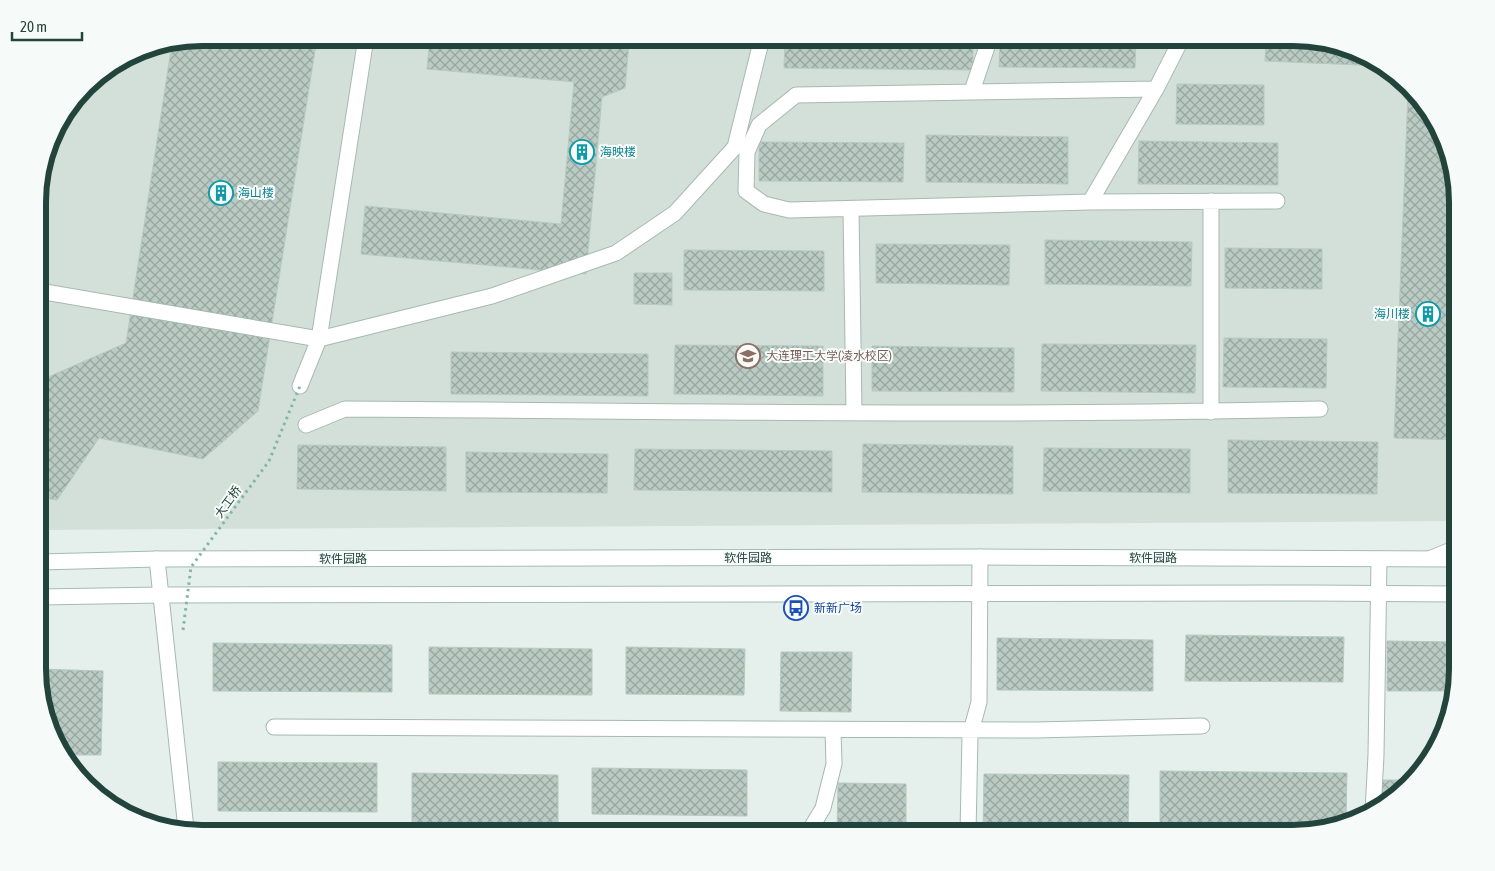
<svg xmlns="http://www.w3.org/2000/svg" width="1495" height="871" viewBox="0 0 1495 871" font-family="'Asap Condensed','Noto Sans SC',sans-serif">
<defs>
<pattern id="building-cross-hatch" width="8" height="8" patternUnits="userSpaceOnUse" patternTransform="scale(1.25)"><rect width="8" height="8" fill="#bacbc4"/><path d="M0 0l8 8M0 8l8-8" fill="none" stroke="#97a6a0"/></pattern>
</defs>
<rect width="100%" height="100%" fill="#e5efeb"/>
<path fill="#d3e0da" d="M202 38H1293L1376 60 1435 119 1457 191V521L39 530V181L55 129 93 79 139 50Z"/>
<path fill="url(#building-cross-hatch)" stroke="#b6cac2" d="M202 38H317L258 411 203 459 99 438 57 500 39 497V381L126 343 172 43Z
M430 38H573L629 43 625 88 602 97 586 274 361 254 365 206 561 224 574 82 427 69Z
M785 38H973V70L784 68Z
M1000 38H1136L1135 68 999 67Z
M1266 38H1293L1376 60 1382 66 1265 61Z
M1177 84 1264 85V125L1176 124Z
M1408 92 1435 119 1457 191V440L1394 438Z
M926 135 1068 137V184L926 182Z
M1139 141 1278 143V185L1138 184Z
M759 142 904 143 903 182 759 181Z
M1045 240 1192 242 1191 286 1045 284Z
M876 244 1010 245 1009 285 876 283Z
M1225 248 1322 249V289L1225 288Z
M684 250 824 251V291L684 290Z
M634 273H672V305L634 304Z
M1224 338 1327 339 1326 388 1223 387Z
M1042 344 1196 345 1195 393 1041 391Z
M675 345 823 346V396L674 394Z
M872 346 1014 348V392L872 391Z
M451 352 648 354V396L451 394Z
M1228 440 1378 442 1377 494 1228 493Z
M863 444 1013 446V494L862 492Z
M298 445 446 447V491L297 489Z
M1044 448 1190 449V493L1043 491Z
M635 449 832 451V492L634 490Z
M466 452 608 454 607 493 466 492Z
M1186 635 1344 637 1343 682 1185 681Z
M997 638 1153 640V691L997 690Z
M1387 641 1457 642V680L1454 691H1387Z
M213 643 392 645V692L213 691Z
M429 647 592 649V695L429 694Z
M626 647 745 649 744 695 626 694Z
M781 652H852L851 712 780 711Z
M39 669 103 671 101 755H63L39 690Z
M218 762 377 763V812L218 811Z
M592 768 747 770V816L592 814Z
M1160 771 1347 773 1346 820 1330 825 1160 823Z
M412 773 558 775V825L412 824Z
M984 774 1129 775 1128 833H983Z
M1380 780H1407L1380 807Z
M838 783 906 784V833H837Z"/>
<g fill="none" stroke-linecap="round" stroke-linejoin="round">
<defs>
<path id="lane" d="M1430 556 1452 547 1457 543"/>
<path id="street" d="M1156 89 796 95 759 125 747 152 746 191 764 204 789 210 1090 202 1277 201
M972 91 990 38
M1211 201V412
M1090 202 1156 89 1182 38
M851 209 854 412
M39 291 319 339 366 38
M300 386 319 339 492 296 616 253 675 213 735 147 762 38
M306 425 345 409C669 411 995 417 1320 409
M157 559 186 829
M274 727 1036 730 1202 726
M1373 812 1376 755 1379 560
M808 833 823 808 834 764 833 730
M968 833 970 735 979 702 980 557"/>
<path id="secondary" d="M39 562 157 559 980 557 1457 559
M39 597 161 595 1309 593 1457 594"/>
</defs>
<use href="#lane" stroke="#a7b8b3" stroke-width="12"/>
<use href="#street" stroke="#a7b8b3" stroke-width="17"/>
<use href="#secondary" stroke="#a2bcb3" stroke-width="17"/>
<use href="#lane" stroke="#fff" stroke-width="10"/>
<use href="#street" stroke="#fff" stroke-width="15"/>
<use href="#secondary" stroke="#fff" stroke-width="15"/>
<path stroke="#83b6a6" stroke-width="3" stroke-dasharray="2.5 4" stroke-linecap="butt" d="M183 630 191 567 269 461 300 386"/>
</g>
<defs>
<symbol id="building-ring" viewBox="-11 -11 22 22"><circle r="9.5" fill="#f6fbf9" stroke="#0f9aa8" stroke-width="1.5"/><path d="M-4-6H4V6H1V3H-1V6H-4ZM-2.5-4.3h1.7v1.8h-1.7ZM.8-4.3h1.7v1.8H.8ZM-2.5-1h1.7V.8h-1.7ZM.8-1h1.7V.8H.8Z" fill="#0f9aa8"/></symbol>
<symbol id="university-ring" viewBox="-11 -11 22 22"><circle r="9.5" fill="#f6fbf9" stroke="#8d6e63" stroke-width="1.5"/><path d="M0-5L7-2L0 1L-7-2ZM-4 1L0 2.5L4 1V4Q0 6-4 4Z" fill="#8d6e63"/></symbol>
<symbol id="bus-ring" viewBox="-11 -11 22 22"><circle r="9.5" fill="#f6fbf9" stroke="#1a4fb4" stroke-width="1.5"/><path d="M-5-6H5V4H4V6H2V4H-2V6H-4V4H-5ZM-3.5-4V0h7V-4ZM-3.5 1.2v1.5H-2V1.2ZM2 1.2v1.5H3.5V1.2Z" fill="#1a4fb4"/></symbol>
</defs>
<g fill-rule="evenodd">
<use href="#building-ring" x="568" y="138" width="28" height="28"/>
<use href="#building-ring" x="207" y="179" width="28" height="28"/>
<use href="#building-ring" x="1414" y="300" width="28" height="28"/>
<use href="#university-ring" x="734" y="342" width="28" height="28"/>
<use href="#bus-ring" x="782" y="594" width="28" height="28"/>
</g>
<g text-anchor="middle" stroke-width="4" stroke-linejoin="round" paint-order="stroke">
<g font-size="12" fill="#0d838f" stroke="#f6fbf9" text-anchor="start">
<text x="600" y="156">海映楼</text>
<text x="238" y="197">海山楼</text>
<text x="1410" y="318" text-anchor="end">海川楼</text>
</g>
<g font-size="12" fill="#785e54" stroke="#f6fbf9" text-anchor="start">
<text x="766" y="360">大连理工大学(凌水校区)</text>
</g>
<g font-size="12" fill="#22443b" stroke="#f6fbf9">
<text transform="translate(228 502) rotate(-54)" y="4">大工桥</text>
<text x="748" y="562">软件园路</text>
<text x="1153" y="562">软件园路</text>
<text x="343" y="563">软件园路</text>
</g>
<g font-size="12" fill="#164399" stroke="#f6fbf9" text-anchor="start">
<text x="814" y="612">新新广场</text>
</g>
</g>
<path d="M0 0H1495V871H0ZM202 46H1293A156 156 0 0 1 1449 202V669A156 156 0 0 1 1293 825H202A156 156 0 0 1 46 669V202A156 156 0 0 1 202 46Z" fill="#f6fbf9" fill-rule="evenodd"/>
<path fill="none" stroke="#22443b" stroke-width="6" d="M202 46H1293A156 156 0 0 1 1449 202V669A156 156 0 0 1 1293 825H202A156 156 0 0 1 46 669V202A156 156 0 0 1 202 46Z"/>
<path d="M12 32v8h70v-8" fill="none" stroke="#22443b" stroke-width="2.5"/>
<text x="20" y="32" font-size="15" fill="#22443b" stroke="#f6fbf9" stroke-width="4" paint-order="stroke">20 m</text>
</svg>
